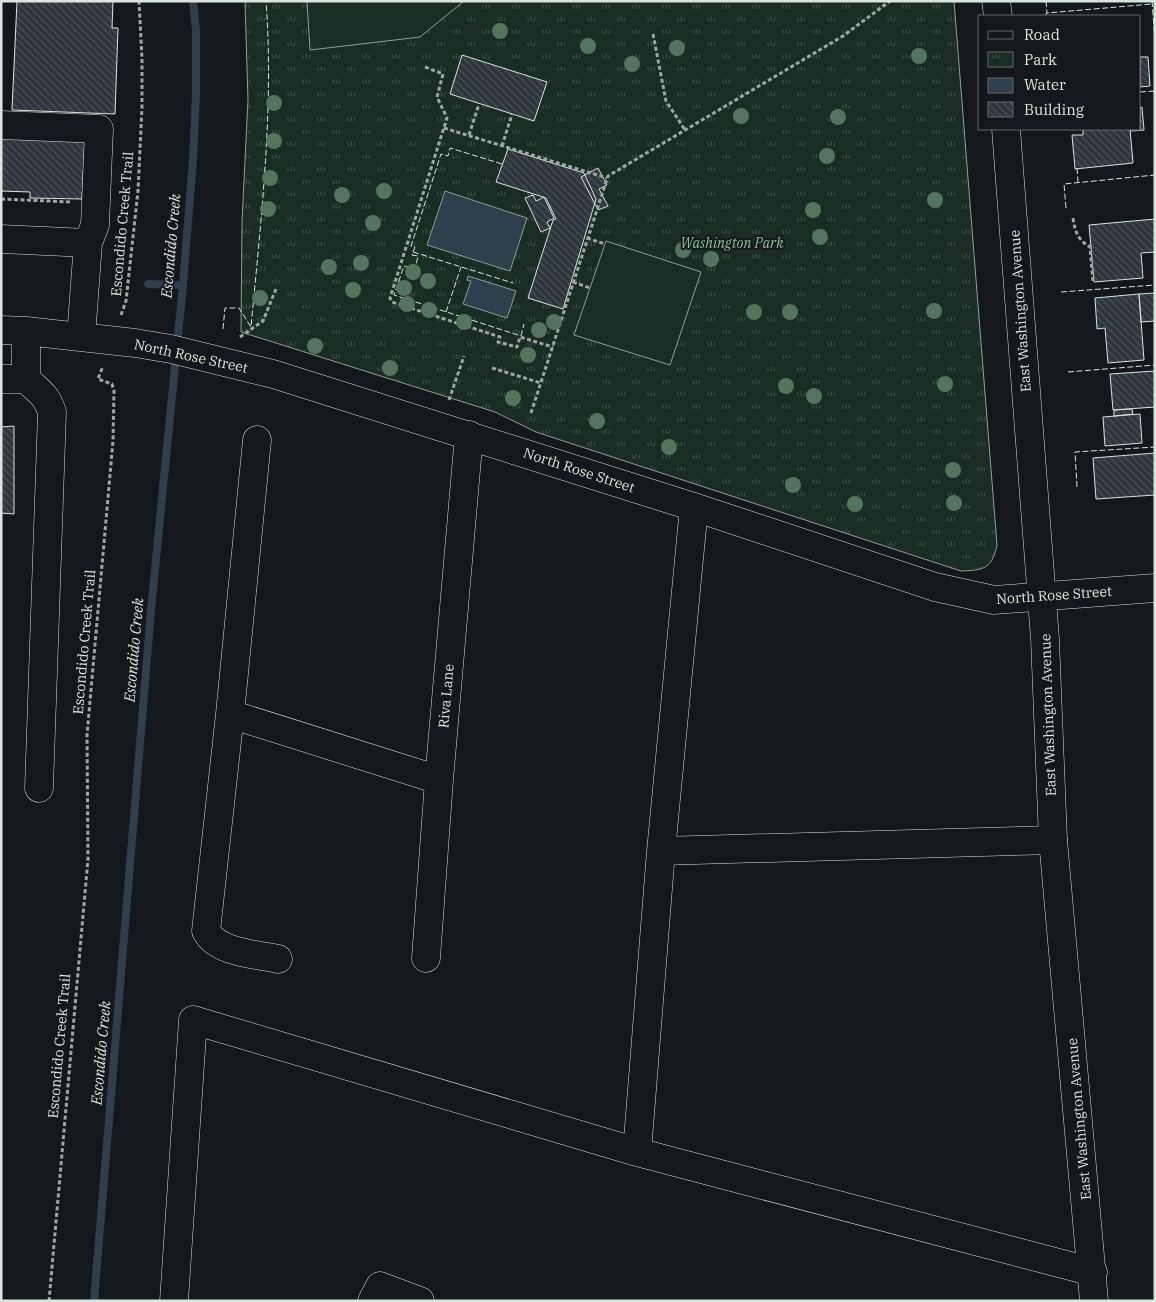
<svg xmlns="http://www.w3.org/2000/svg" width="1156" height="1302" viewBox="0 0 1156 1302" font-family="'IBM Plex Serif',serif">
<defs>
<pattern id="park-tufts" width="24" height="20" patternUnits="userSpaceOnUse" patternTransform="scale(1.25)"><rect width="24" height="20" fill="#1a2d24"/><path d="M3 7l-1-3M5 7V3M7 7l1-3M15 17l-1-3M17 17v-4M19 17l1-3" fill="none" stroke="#3b4b43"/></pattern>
<pattern id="building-back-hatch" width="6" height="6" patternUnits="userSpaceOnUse" patternTransform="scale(1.25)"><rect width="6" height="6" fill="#2c363c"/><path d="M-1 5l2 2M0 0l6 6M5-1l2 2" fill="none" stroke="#4a5358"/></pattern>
</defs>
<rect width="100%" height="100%" fill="#14181c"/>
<path fill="url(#park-tufts)" stroke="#939e99" d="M245 1H954L997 545C992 569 984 570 961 571L536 432 495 412 241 332 242 221 248 100Z"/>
<path fill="#1a2d24" stroke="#939e99" d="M307 1H464L420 37 310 50Z
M606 241 701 272 670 365 574 335Z"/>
<path fill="#2f3f4d" stroke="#939e99" d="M445 191 527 218 510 271 427 245Z
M468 276 516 291 507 318 463 304 471 281 467 280Z"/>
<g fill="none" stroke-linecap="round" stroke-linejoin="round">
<path stroke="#2f3f4d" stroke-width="8" d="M148 284 183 285
M94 1301 151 610 183 285 193 159 196 94V31L193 1"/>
</g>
<path fill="url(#building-back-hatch)" stroke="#d8e6dc" d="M17 1H113L112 28H118L115 114 12 110Z
M462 55 547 82 534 121 450 94Z
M1140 57H1148L1150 86 1140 87Z
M1142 107 1144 130 1131 131 1130 129H1140V108Z
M1083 129H1130L1133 163 1075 169 1072 135H1083Z
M1 135 85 138 82 199 30 198V192L1 191Z
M508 149 584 173 596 199 563 309 528 298 553 220 556 219 546 198 496 182Z
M598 168 607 185 599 189 608 206 598 210 581 177Z
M533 195 536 201 544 197 554 218 547 222 550 228 541 232 525 198Z
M1155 219V252L1141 253 1143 278 1094 282 1089 225Z
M1155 293V321L1141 322 1139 294Z
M1139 294 1144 360 1108 363 1105 328 1097 329 1095 298Z
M1155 371V407L1113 410 1110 374Z
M1132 409 1133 414 1114 416V410Z
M1140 414 1142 443 1105 446 1103 417Z
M14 426V514L1 513V427Z
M1155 453V495L1096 499 1093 458Z"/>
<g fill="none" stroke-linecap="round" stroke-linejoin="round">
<defs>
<path id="minor" d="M1 125 99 129 95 225 88 243
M1 239 88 243 81 337
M1 330 26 331 135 343 171 349 273 374 694 507 935 587 994 600 1155 588
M26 331V379C39 392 46 394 52 412L39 788
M1 379H26
M257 440 230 714 206 931C218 953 255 954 278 959
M230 714 439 780
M661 851 1053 840
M426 958 439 780 469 435
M637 1152 661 851 694 507
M174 1301 193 1020 637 1152 1093 1272
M372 1301 380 1286 420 1301"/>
<path id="major" d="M996 1 998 16
M1006 129 1045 639 1053 840 1094 1301"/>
</defs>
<use href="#minor" stroke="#d8e6dc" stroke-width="29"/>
<use href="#major" stroke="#d8e6dc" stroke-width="29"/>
<path stroke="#9da8a2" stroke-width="3" stroke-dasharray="4 2.5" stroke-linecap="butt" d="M653 34 666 101 685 130
M425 67 443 74 437 97 447 118 390 298 392 302 500 337 498 342 517 347 520 337 553 347
M444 128 607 178
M469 135 479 104
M502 146 512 114
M1 199 71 202
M1073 218C1075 232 1078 240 1090 247L1093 283
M587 238 605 244
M573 282 590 288
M121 315 126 301 138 191 142 107V59L139 1
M240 337 263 321 276 289
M492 368 541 383
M449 400 464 356
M531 413 608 176 843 36 890 1
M49 1301 88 859 87 735 113 441 114 391 112 384 98 379 103 366"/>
<use href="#minor" stroke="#14181c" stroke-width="28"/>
<use href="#major" stroke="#14181c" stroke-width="28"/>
<path stroke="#d8e6dc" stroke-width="1" stroke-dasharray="6 2.5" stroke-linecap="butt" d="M1046 1 1047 13
M1152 1 1155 41
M1044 16 1047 13 1152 4
M1140 92 1155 91
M502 164 450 148 448 156 441 154 411 246 415 247 412 255 418 256 415 269 404 266 394 295 521 336 524 324
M1077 168 1078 182
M1066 208 1064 184 1155 175
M413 252 513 283
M1061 292 1155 285
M446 312 461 267
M223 329 225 308H239L251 327C261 219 274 110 266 1
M1068 372 1155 365
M1077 487 1075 452 1155 447"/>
</g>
<g fill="#55745f">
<circle cx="500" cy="31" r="8"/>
<circle cx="588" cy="46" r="8"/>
<circle cx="677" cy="48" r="8"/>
<circle cx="919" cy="56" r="8"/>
<circle cx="632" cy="64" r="8"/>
<circle cx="274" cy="103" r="8"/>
<circle cx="741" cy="116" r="8"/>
<circle cx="838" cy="117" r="8"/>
<circle cx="274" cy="141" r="8"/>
<circle cx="827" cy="156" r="8"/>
<circle cx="270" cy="178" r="8"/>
<circle cx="384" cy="191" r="8"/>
<circle cx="342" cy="195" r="8"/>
<circle cx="935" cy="200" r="8"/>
<circle cx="268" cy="209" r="8"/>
<circle cx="813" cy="210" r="8"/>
<circle cx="373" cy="223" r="8"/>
<circle cx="820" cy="237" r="8"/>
<circle cx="683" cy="250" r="8"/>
<circle cx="711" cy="259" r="8"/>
<circle cx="361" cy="263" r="8"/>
<circle cx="329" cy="267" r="8"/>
<circle cx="413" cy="272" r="8"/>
<circle cx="428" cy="281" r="8"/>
<circle cx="404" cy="288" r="8"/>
<circle cx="353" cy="290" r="8"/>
<circle cx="260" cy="298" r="8"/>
<circle cx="407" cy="304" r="8"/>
<circle cx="429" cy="310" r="8"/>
<circle cx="934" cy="311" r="8"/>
<circle cx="754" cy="312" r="8"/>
<circle cx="790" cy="312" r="8"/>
<circle cx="464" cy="322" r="8"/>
<circle cx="554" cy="322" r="8"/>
<circle cx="539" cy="330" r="8"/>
<circle cx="315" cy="346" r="8"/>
<circle cx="528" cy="355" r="8"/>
<circle cx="390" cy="368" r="8"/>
<circle cx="945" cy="384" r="8"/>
<circle cx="786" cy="386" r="8"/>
<circle cx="814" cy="396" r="8"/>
<circle cx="513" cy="398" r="8"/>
<circle cx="597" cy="421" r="8"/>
<circle cx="669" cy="447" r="8"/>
<circle cx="953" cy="470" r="8"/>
<circle cx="793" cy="485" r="8"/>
<circle cx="954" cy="503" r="8"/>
<circle cx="855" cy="504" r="8"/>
</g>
<g text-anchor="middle" stroke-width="4" stroke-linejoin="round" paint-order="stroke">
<g font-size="14" fill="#d8e6dc" stroke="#14181c">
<text transform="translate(122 224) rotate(-85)" y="5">Escondido Creek Trail</text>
<text transform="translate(1020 311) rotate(-94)" y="5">East Washington Avenue</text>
<text transform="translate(191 356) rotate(12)" y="5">North Rose Street</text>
<text transform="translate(579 470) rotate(18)" y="5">North Rose Street</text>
<text transform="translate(1054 595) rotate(-4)" y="5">North Rose Street</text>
<text transform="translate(84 642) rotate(-85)" y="5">Escondido Creek Trail</text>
<text transform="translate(446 696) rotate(-85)" y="5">Riva Lane</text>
<text transform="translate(1048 715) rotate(-92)" y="5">East Washington Avenue</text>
<text transform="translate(59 1046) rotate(-85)" y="5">Escondido Creek Trail</text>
<text transform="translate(1079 1119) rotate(-95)" y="5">East Washington Avenue</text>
</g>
<g font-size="14" font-style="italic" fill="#8ac095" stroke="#14181c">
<text x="732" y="248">Washington Park</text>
</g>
<g font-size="15" font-style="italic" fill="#d8e6dc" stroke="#14181c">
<text transform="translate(171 246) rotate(-85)" y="5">Escondido Creek</text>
<text transform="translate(134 650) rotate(-85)" y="5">Escondido Creek</text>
<text transform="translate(101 1053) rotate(-85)" y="5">Escondido Creek</text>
</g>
</g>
<rect width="1156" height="1302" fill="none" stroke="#d8e6dc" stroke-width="5"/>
<rect x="978" y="15" width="162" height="115" fill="#14181c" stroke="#626a69"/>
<rect x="988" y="31" width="25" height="8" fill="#14181c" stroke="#626a69"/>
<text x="1024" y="40" font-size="15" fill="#d8e6dc">Road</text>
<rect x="988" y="52" width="25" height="15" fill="url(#park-tufts)" stroke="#626a69"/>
<text x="1024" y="65" font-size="15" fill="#d8e6dc">Park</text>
<rect x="988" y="78" width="25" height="15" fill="#2f3f4d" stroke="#626a69"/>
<text x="1024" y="90" font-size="15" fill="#d8e6dc">Water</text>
<rect x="988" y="102" width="25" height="15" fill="url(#building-back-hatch)" stroke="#626a69"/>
<text x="1024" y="115" font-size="15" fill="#d8e6dc">Building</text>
</svg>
